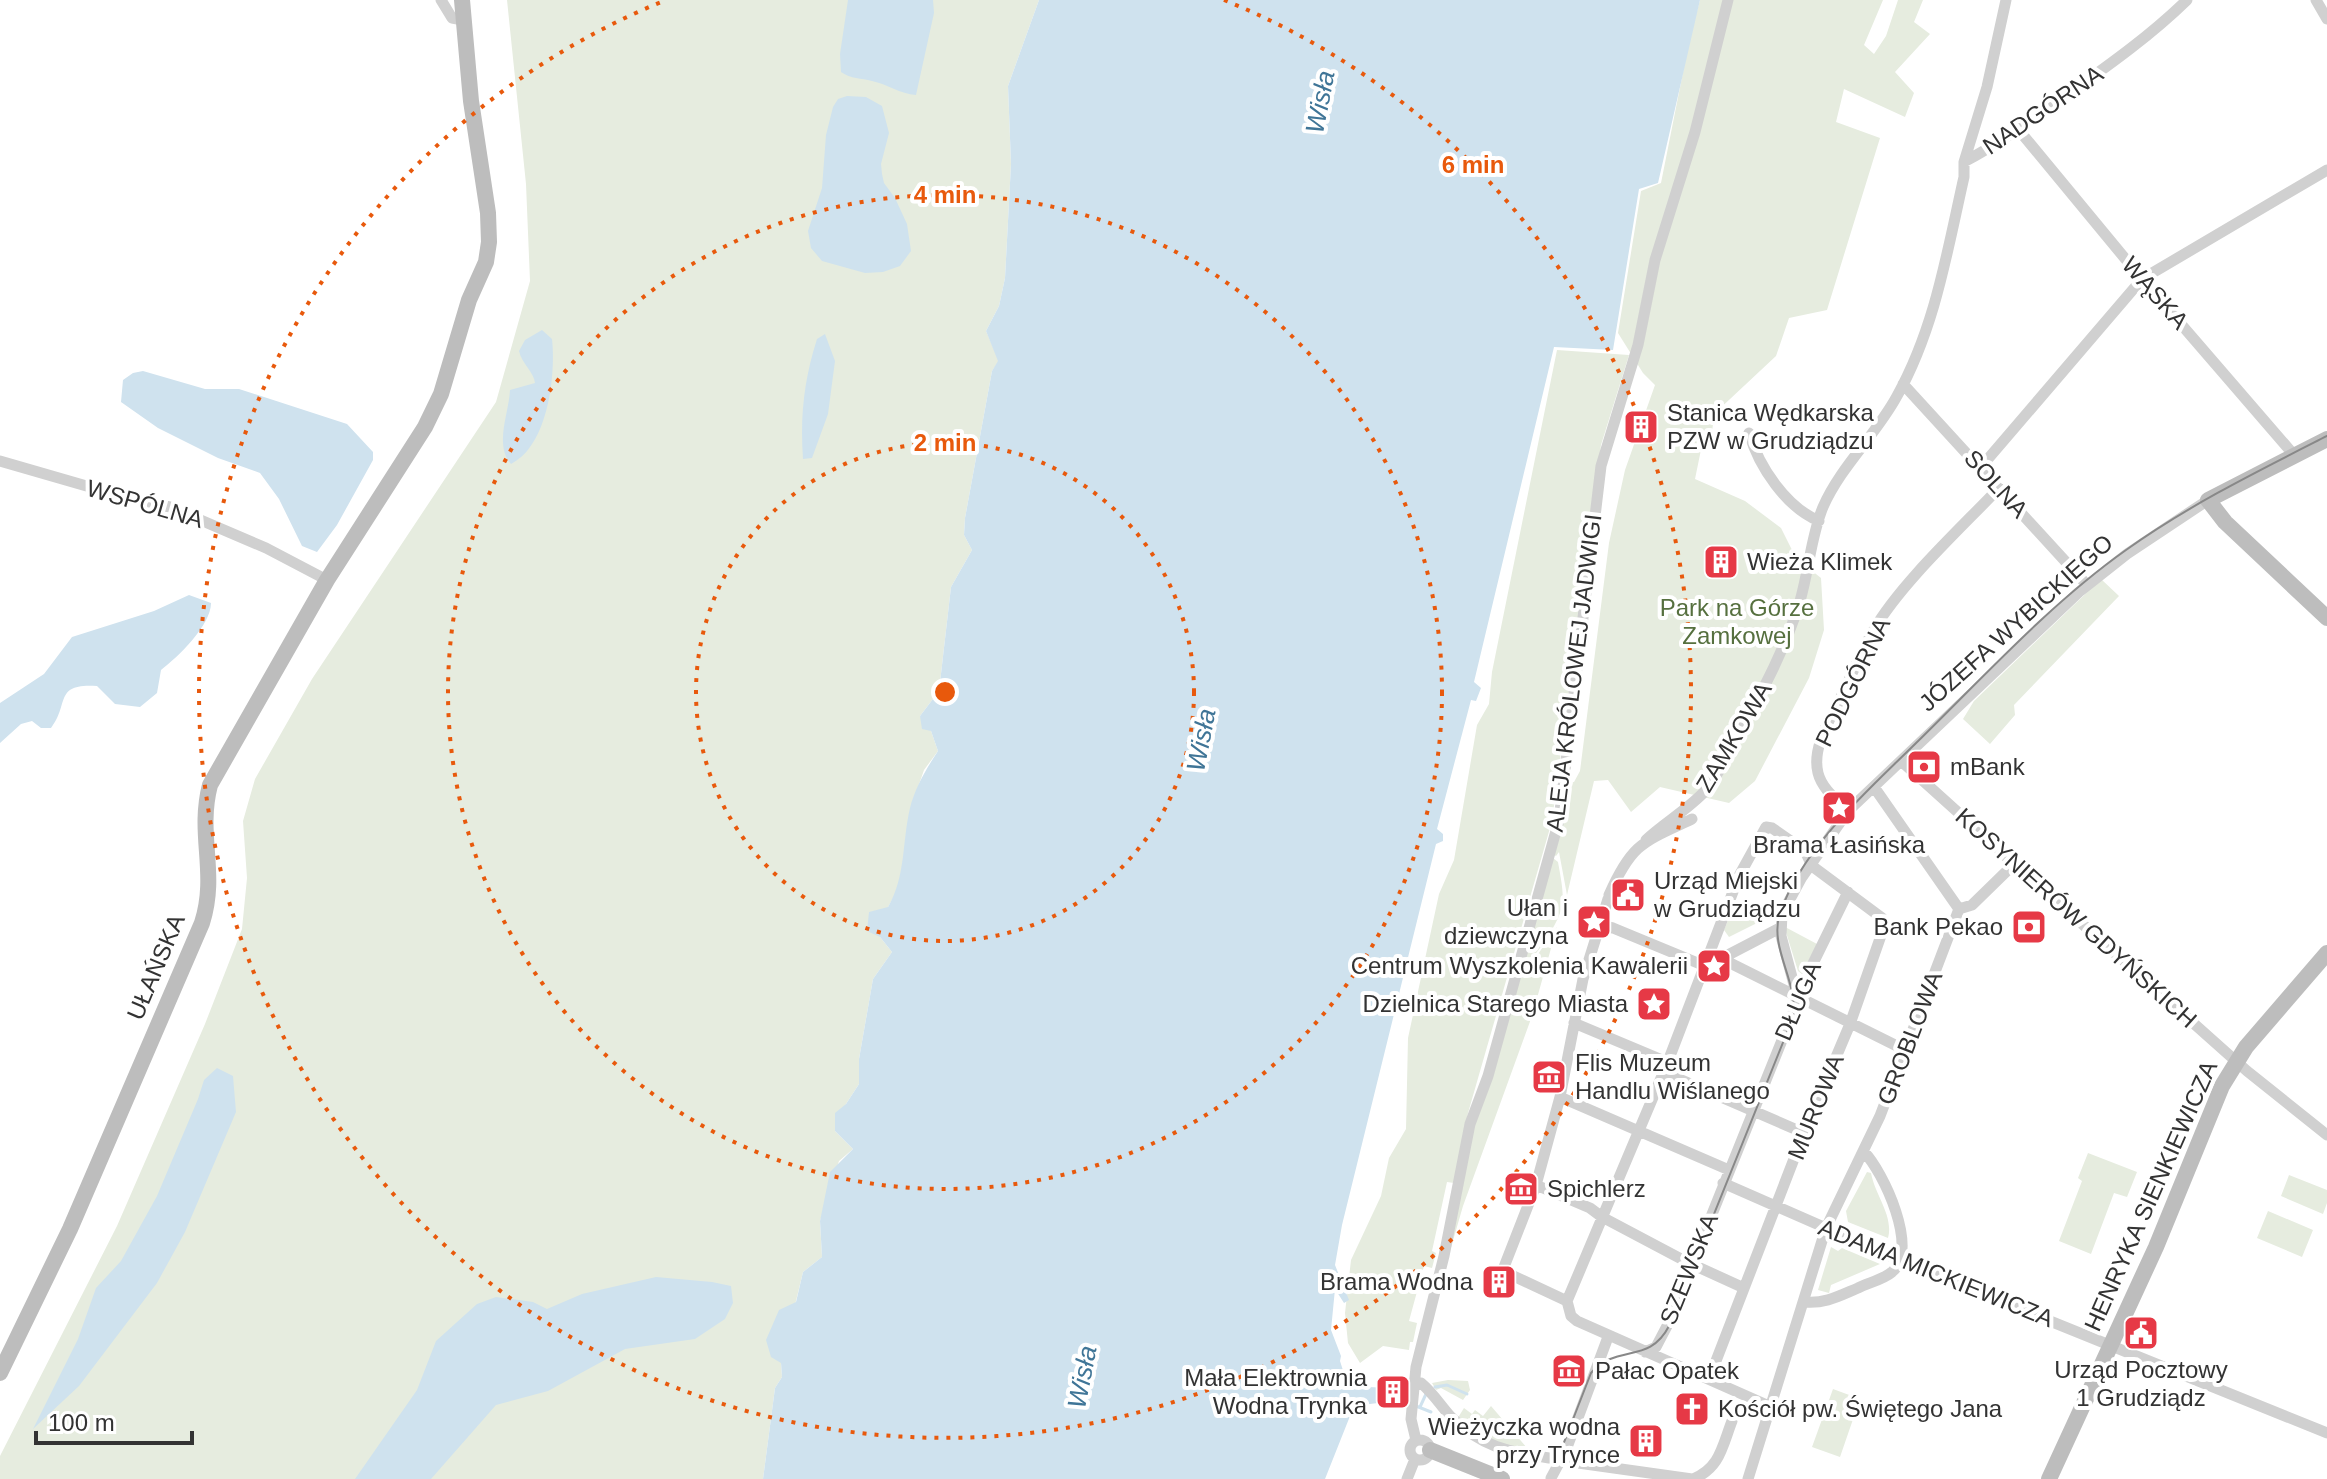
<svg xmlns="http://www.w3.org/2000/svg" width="2327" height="1479" viewBox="0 0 2327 1479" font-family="Helvetica,sans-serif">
<rect width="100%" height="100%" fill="#fff"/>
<path fill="#e6ecdf" d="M507 0H1039L1008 86 1011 164 1005 278 999 306 986 331 999 361 992 371 965 518 964 535 972 550 951 587 939 691 920 716 931 731 938 751 924 770 911 807 899 888 888 907 880 937 892 952 873 979 859 1059V1084L846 1104 835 1131 853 1149 839 1161 820 1221 822 1257 803 1272 781 1363 782 1377 775 1388 763 1479H0V1456L117 1226 205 1024 242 929 247 878 243 821 255 779 312 679 496 402 530 281 526 184Z
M1700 0H1883L1864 45 1874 54 1886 36 1898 0H1923L1914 22 1930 34 1895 72 1914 93 1905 117 1844 89 1836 122 1880 138 1827 310 1789 318 1776 356 1714 414 1712 433 1704 435 1695 479 1745 501 1781 528 1796 558 1821 578 1824 630 1809 678 1755 781 1729 803 1660 787 1631 812 1608 780 1594 781 1567 895 1559 852 1556 856 1554 855 1567 783 1574 782 1580 771 1609 543 1625 470 1655 385 1643 373 1618 333 1641 191 1661 183 1690 37Z
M1557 350 1629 355 1601 445 1552 821 1468 1113 1454 1183 1447 1182 1432 1251 1436 1253 1432 1268 1424 1266 1409 1321 1417 1323 1413 1342H1410L1409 1350 1383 1346 1360 1363 1348 1343 1345 1313 1351 1260 1381 1196 1389 1158 1406 1129 1408 1038 1439 894 1454 860 1477 725 1489 704 1492 672Z
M2101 579 2119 596 2014 705 2015 715 1990 744 1963 719 1974 701Z
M1553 858 1558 862C1565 901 1567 908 1544 942 1538 951 1535 957 1525 959Z
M1735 904 1763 917V920L1729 937 1724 930Z
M1557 927 1532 1016 1463 1206 1450 1251 1470 1135 1524 964H1531Z
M1787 928 1817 944 1802 974 1798 971 1785 929Z
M2088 1153 2137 1172 2127 1197 2114 1193 2091 1254 2059 1241 2082 1181 2078 1178Z
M1867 1172 1871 1173C1875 1195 1894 1216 1888 1238L1848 1222 1846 1211Z
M2289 1175 2327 1190V1203L2323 1214 2281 1196Z
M2268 1211 2313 1230 2302 1257 2257 1238Z
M1831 1247 1838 1251 1842 1248 1880 1264 1831 1285 1829 1293 1818 1290Z
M1448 1380 1468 1381 1470 1390 1463 1400 1441 1388 1436 1390 1432 1383Z
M1833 1389 1860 1399 1840 1457 1812 1447Z
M1491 1406 1527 1448V1452L1493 1443 1460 1420 1459 1416 1464 1408 1472 1414 1475 1410 1483 1416Z"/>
<path fill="#cfe2ee" d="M848 0H933L934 13 916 95C900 94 887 84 872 81 861 78 851 79 841 72L840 54Z
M1039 0H1700L1658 183 1639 189 1613 350 1554 347 1474 682 1481 688 1476 701 1471 700 1437 829 1443 834V841L1436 844 1342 1225 1335 1265 1349 1300 1344 1303 1335 1289 1331 1330 1341 1356 1340 1361 1348 1386 1389 1388 1386 1402 1354 1406 1325 1479H763L775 1388 782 1377 781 1363 771 1357 766 1340 779 1310 796 1302 803 1272 822 1257 820 1221 830 1172 853 1149 835 1131V1113L846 1104 859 1084V1059L873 979 892 952 880 937 867 931 869 912 888 907C906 876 902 842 910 808 915 788 926 769 938 751L931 731 922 729 920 716 939 691 951 587 972 550 964 535 965 518 992 371 998 361 986 331 999 306 1005 278 1011 164 1008 86Z
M847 96 866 97 882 106 889 133 881 164 882 174 884 183 895 198 907 224 911 251 900 266 883 272 865 273 822 261 811 248 808 231 822 188 826 135 833 107 838 99Z
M542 330 552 339C556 375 548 446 511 464 494 445 509 413 510 390L535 383C534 372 522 364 519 351L525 340Z
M825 334 835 361 828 414 812 458 803 459C800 416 804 380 817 339Z
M143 371 205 389H239L347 424 373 452V460L337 525 317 552 302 546 279 499 260 473 218 458 158 428 121 402 123 380 133 373Z
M189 595 211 603C211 625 178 657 161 670L157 693 140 707 115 704 97 686C53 683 70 704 51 728H41L32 721 21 724 0 743V703L44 674 72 637 154 611Z
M217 1068 233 1076 236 1112 185 1232 157 1283 79 1386 33 1429 78 1339 96 1288 121 1261 157 1196 198 1099 204 1080Z
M656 1277 712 1282 731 1286 733 1303 725 1319 695 1339 625 1349 548 1391 496 1405 431 1479H355L417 1390 436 1341 477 1304 496 1297 533 1302 547 1309 582 1294Z"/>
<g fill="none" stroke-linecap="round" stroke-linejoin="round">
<path stroke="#cfe2ee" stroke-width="3" d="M1435 1387 1447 1385 1467 1394
M1386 1399 1409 1404
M1416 1406 1431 1412
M1420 1407 1426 1394"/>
<path stroke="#d0d0d0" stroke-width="11" d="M441 0 452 18 463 20
M2316 0 2327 19
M2018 129 2142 279 2294 455
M1964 162C2000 143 2033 119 2067 95 2109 65 2150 36 2187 0
M1903 384 2087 585
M1749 433C1759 467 1786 507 1819 521
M0 461 135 500 170 507 266 548 327 580
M1981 467 2142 279 2327 170
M1901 761 2002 852 2013 865 2025 873 2247 1071 2327 1135
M1874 787 1959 909
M1848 811C1837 800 1822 789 1818 773 1812 749 1828 723 1838 703 1850 679 1860 654 1873 631 1901 583 1960 529 1999 488
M1646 840C1664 823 1690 808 1706 790 1718 777 1725 758 1734 743 1760 695 1784 653 1800 601 1809 570 1811 536 1823 507 1841 466 1876 435 1897 396 1935 328 1947 252 1964 177V162L1987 87 2006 0
M1609 895C1632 843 1643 842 1692 819
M1959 909 1972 905 2013 865
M1599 925 1613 928 1705 966
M1710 953 1905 1050
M1725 960 1728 955 1780 928
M1797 996 1781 936 1782 914 1802 877 1848 811 2079 592 2127 554 2208 500
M1574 1023 1667 1062
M1663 1072 1804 1133
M1560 1097 1729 1170
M1723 1183 1899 1260 2327 1433
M1536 1185 1590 1208 1602 1217 1687 1262 1744 1288
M1567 1301 1667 1064 1739 876 1766 827 1772 828 1805 851 1812 866 1882 918 1884 927 1850 1024 1804 1133 1709 1379
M1567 1301 1507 1273 1504 1267 1536 1185 1560 1097 1583 979 1608 899
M1567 1301 1571 1316 1577 1321 1769 1406
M1804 1302C1825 1304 1839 1296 1858 1288 1868 1283 1884 1279 1892 1272 1920 1250 1883 1171 1864 1152
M1645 1352 1656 1347 1667 1326 1795 1008 1797 996 1848 892
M1421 1383C1433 1393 1441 1406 1451 1417 1482 1447 1508 1452 1549 1458
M1410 1450a10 10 0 1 1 20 0a10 10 0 1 1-20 0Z
M1416 1440 1411 1419 1416 1367 1444 1256 1470 1124 1488 1076 1559 820 1601 466 1638 345 1655 260 1695 132 1728 0
M1566 1450 1608 1337
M1571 1462 1692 1479
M1407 1479 1415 1459
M1693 1479C1720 1468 1722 1447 1732 1421
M1748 1479 1826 1228 1880 1116 1959 909"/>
<path stroke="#bdbdbd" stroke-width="16" d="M2327 439 2208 500 2225 522 2327 618
M0 1373 70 1229 202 923C218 873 197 835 210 785L327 580 425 427 441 394 469 300 486 262 489 242 488 213 471 101 462 0
M1430 1450 1502 1479
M2049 1479 2156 1247 2222 1086 2246 1047 2327 953"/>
<path stroke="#888" stroke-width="2" d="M1555 1479 1556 1463 1591 1373C1617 1343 1649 1365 1669 1326L1792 1020C1801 984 1768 949 1780 913 1803 848 1863 795 1911 748 1980 681 2047 606 2126 550 2189 505 2258 471 2327 436"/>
<path stroke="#d0d0d0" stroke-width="11" d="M1551 1478 1566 1450"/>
</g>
<g fill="none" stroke="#e8590c" stroke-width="4" stroke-dasharray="4 8">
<circle cx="945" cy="692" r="249"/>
<circle cx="945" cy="692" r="497"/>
<path d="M1224 0A746 746 0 1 1 666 0"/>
</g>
<defs>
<symbol id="building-square" viewBox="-11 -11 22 22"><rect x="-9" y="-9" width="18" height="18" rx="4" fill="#e63946" stroke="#fff"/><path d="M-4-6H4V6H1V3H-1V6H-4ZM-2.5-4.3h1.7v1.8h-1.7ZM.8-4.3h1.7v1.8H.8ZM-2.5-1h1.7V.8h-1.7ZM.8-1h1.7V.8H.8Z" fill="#fff"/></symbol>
<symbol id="bank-square" viewBox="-11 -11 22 22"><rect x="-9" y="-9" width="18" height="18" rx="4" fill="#e63946" stroke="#fff"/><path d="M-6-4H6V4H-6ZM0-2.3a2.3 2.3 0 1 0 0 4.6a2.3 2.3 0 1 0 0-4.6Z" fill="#fff"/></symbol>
<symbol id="sight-square" viewBox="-11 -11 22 22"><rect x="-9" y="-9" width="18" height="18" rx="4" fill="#e63946" stroke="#fff"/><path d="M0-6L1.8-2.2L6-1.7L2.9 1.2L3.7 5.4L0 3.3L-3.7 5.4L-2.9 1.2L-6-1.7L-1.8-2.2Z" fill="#fff"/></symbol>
<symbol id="civic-square" viewBox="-11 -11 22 22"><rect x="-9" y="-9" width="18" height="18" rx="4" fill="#e63946" stroke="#fff"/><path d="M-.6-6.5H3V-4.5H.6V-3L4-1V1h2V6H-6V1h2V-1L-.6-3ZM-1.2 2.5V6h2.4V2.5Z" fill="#fff"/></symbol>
<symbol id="museum-square" viewBox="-11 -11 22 22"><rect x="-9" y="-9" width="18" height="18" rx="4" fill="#e63946" stroke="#fff"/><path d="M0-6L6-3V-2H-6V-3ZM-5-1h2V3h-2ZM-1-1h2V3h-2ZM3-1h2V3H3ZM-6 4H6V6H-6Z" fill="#fff"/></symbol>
<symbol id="church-square" viewBox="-11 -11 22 22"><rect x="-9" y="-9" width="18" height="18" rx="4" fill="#e63946" stroke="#fff"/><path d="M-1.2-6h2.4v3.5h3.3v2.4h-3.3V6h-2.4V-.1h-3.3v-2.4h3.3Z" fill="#fff"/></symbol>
</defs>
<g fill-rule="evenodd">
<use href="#building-square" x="1621" y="407" width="40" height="40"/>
<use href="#building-square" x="1701" y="542" width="40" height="40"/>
<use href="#bank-square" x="1904" y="747" width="40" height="40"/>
<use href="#sight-square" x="1819" y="788" width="40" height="40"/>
<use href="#civic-square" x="1608" y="875" width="40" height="40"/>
<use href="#sight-square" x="1574" y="902" width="40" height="40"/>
<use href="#bank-square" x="2009" y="907" width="40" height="40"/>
<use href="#sight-square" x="1694" y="946" width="40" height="40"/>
<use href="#sight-square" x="1634" y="984" width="40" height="40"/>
<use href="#museum-square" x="1529" y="1057" width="40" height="40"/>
<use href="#museum-square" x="1501" y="1169" width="40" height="40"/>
<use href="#building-square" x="1479" y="1262" width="40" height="40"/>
<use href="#civic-square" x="2121" y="1313" width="40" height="40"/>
<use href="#museum-square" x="1549" y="1351" width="40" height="40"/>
<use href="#building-square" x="1373" y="1372" width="40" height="40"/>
<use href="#church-square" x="1672" y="1389" width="40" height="40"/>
<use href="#building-square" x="1626" y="1421" width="40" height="40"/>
</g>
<g text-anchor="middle" stroke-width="8" stroke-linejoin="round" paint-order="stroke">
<g font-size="24" fill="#333" stroke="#fff">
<text transform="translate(2043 110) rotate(-34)" y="8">NADGÓRNA</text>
<text transform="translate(2155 293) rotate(49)" y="8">WĄSKA</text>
<text transform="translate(1996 484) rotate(48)" y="8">SOLNA</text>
<text transform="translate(145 504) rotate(16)" y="8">WSPÓLNA</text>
<text transform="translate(2016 623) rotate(-42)" y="8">JÓZEFA WYBICKIEGO</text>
<text transform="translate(1574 673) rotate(-83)" y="8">ALEJA KRÓLOWEJ JADWIGI</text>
<text transform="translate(1853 682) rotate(-64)" y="8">PODGÓRNA</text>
<text transform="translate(1734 737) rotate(-59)" y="8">ZAMKOWA</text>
<text transform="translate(2076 918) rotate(42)" y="8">KOSYNIERÓW GDYŃSKICH</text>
<text transform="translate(156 967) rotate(-67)" y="8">UŁAŃSKA</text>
<text transform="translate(1798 1001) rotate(-67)" y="8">DŁUGA</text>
<text transform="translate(1910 1038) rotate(-69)" y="8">GROBLOWA</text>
<text transform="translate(1816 1107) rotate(-68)" y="8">MUROWA</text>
<text transform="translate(2151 1196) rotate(-66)" y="8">HENRYKA SIENKIEWICZA</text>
<text transform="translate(1689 1269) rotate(-68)" y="8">SZEWSKA</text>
<text transform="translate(1936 1273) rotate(22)" y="8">ADAMA MICKIEWICZA</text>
</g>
<g font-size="24" fill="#333" stroke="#fff" text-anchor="start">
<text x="1667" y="421">Stanica Wędkarska<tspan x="1667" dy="28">PZW w Grudziądzu</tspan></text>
<text x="1747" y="570">Wieża Klimek</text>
<text x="1950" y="775">mBank</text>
<text x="1839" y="853" text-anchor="middle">Brama Łasińska</text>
<text x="1654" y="889">Urząd Miejski<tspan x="1654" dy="28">w Grudziądzu</tspan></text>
<text x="1568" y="916" text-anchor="end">Ułan i<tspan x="1568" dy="28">dziewczyna</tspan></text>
<text x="2003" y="935" text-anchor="end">Bank Pekao</text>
<text x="1688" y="974" text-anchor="end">Centrum Wyszkolenia Kawalerii</text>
<text x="1628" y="1012" text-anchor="end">Dzielnica Starego Miasta</text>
<text x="1575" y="1071">Flis Muzeum<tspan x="1575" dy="28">Handlu Wiślanego</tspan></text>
<text x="1547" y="1197">Spichlerz</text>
<text x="1473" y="1290" text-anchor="end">Brama Wodna</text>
<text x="2141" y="1378" text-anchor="middle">Urząd Pocztowy<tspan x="2141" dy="28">1 Grudziądz</tspan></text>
<text x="1595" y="1379">Pałac Opatek</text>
<text x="1367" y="1386" text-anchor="end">Mała Elektrownia<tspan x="1367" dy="28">Wodna Trynka</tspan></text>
<text x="1718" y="1417">Kościół pw. Świętego Jana</text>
<text x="1620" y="1435" text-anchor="end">Wieżyczka wodna<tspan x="1620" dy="28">przy Trynce</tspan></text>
</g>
<g font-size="24" fill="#56703f" stroke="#fff">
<text x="1737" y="616">Park na Górze<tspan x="1737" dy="28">Zamkowej</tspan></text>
</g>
<g font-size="26" font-style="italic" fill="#3f7597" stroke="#fff">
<text transform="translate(1320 102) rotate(-79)" y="9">Wisła</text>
<text transform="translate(1201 740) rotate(-79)" y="9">Wisła</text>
<text transform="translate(1082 1377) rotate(-79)" y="9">Wisła</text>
</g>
</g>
<circle cx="945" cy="692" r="12" fill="#e8590c" stroke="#fff" stroke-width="4"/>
<g font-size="24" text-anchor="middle" font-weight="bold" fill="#e8590c" stroke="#fff" stroke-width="8" stroke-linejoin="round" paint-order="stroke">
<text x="1473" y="173">6 min</text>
<text x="945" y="203">4 min</text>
<text x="945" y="451">2 min</text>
</g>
<path d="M36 1431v12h156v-12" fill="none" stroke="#333333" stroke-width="4"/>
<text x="48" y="1431" font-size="24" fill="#333333" stroke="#ffffff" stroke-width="6" paint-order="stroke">100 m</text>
</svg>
